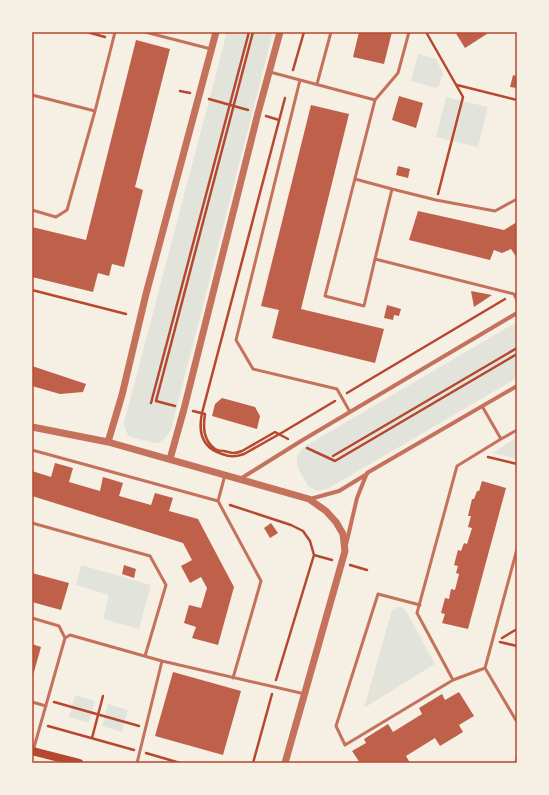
<svg xmlns="http://www.w3.org/2000/svg" width="549" height="795" viewBox="0 0 549 795" font-family="'Fira Sans Condensed',sans-serif">
<rect width="100%" height="100%" fill="#f6efe4"/>
<path fill="#e2e4dc" d="M227 32H273L171 430C167 436 163 443 155 443L130 437C126 433 125 429 124 423Z
M418 54 436 59 443 73 439 86 436 88 411 81Z
M446 97 488 107 478 147 436 137Z
M517 322V378L329 488 317 491 308 486 297 466V456L302 448Z
M517 437V459L493 453Z
M81 565 151 585 139 629 103 619 109 595 76 585Z
M397 607H401L406 611 435 664 364 708 392 610Z
M75 695 95 701 89 723 69 717Z
M108 704 128 710 122 732 102 726Z"/>
<path fill="#bf614a" d="M359 32H392L384 64 353 57Z
M455 32H490L465 48Z
M136 40 170 49 135 187 143 190 124 267 112 264 109 276 98 273 93 292 32 277V227L86 240Z
M513 75 517 76V88L510 87Z
M399 96 423 103 416 128 392 120Z
M311 105 349 114 301 309 384 329 375 363 272 338 279 310 261 306Z
M398 166 410 169 408 178 396 175Z
M418 211 504 230 517 222V258L511 249 502 253 494 250 490 260 409 240Z
M471 291 492 295 474 307Z
M387 305 401 309 399 316 394 315 393 320 384 318Z
M32 366 86 384 83 392 60 394 32 386Z
M222 398 255 407 260 416 257 429 212 416 215 404Z
M55 463 73 468 69 482 100 491 103 477 123 483 119 496 151 505 155 493 173 498 169 511 198 519 234 587 218 645 192 638 196 627 184 623 189 605 201 608 207 588 201 577 190 583 181 566 192 560 183 543 32 496V471L51 477Z
M482 481 506 488 468 629 442 623 445 614 441 613 445 598 449 599 451 589 455 590 459 574 456 573 458 566 454 565 458 550 461 551 464 543 467 544 472 528 468 527 471 516H468L472 499H474L477 491H479Z
M271 523 278 533 270 538 264 528Z
M124 565 136 569 134 578 122 574Z
M32 573 69 583 61 610 32 602Z
M32 644 41 647 32 679Z
M173 672 241 691 223 755 155 736Z
M459 692 474 716 459 725 463 732 440 746 435 738 406 756 410 763H360L352 751 366 743 364 739 388 724 393 732 422 714 419 708 442 694 445 700Z"/>
<g fill="none" stroke-linecap="round" stroke-linejoin="round">
<path stroke="#b5482f" stroke-width="2.5" d="M87 32 105 37
M426 32 463 97 438 194
M293 70 304 32
M457 85 517 100
M180 91 190 93
M285 98 202 413C198 432 202 448 222 454 230 457 235 457 244 454L283 432 335 401
M209 99 248 110
M266 116 279 120
M32 290 126 314
M347 393 505 299
M151 403 249 32
M175 406 156 401 253 32
M193 411 205 414C203 427 203 440 215 449 217 450 221 451 224 451 231 453 235 454 242 451L275 432 288 439
M307 448 335 461 517 354
M333 456 517 348
M488 457 517 464
M230 505 291 525 303 531 310 541 314 555 276 680
M314 555 332 560
M350 565 367 570
M502 638 517 629
M500 642 517 646
M54 702 139 726
M48 726 134 750
M92 738 103 696
M146 753 180 763
M253 763 272 694"/>
<path stroke="#c5725c" stroke-width="3" d="M145 32 211 49
M270 72 375 100 398 73 409 32
M300 80 236 340 253 369 337 389 350 412
M317 84 331 32
M32 95 95 111 115 32
M375 100 325 296 364 306 375 259
M355 179 392 189
M517 199 495 211 436 200 392 189 375 259 514 294 517 300
M32 210 56 217 67 210 95 111
M482 406 501 439 517 430
M32 450 218 501
M225 475 218 501 261 581 233 678
M32 523 150 556 166 585 145 656
M517 549 485 668 517 722
M420 605 378 594 336 726 345 745 453 680
M32 618 59 626 65 638 33 751
M65 638 70 635 162 661 137 763
M162 661 305 694
M485 668 453 680 417 613 457 466 501 439
M32 702 46 706
M516 763 517 757"/>
<path stroke="#c5725c" stroke-width="4" d="M240 479 301 441 517 313
M310 499 339 491 367 474
M346 545 357 498 367 473 517 386"/>
<path stroke="#c5725c" stroke-width="7" d="M32 427 108 442 309 499 326 511 336 522 343 534 345 551 285 763
M108 442 122 395 146 294 216 32
M170 459 184 409 258 113 280 32"/>
<path stroke="#b5482f" stroke-width="8" d="M32 751 79 763"/>
</g>
<rect width="549" height="795" fill="none" stroke="#f6efe4" stroke-width="66"/>
<rect x="33" y="33" width="483" height="729" fill="none" stroke="#b5482f" stroke-width="1.5"/>
</svg>
